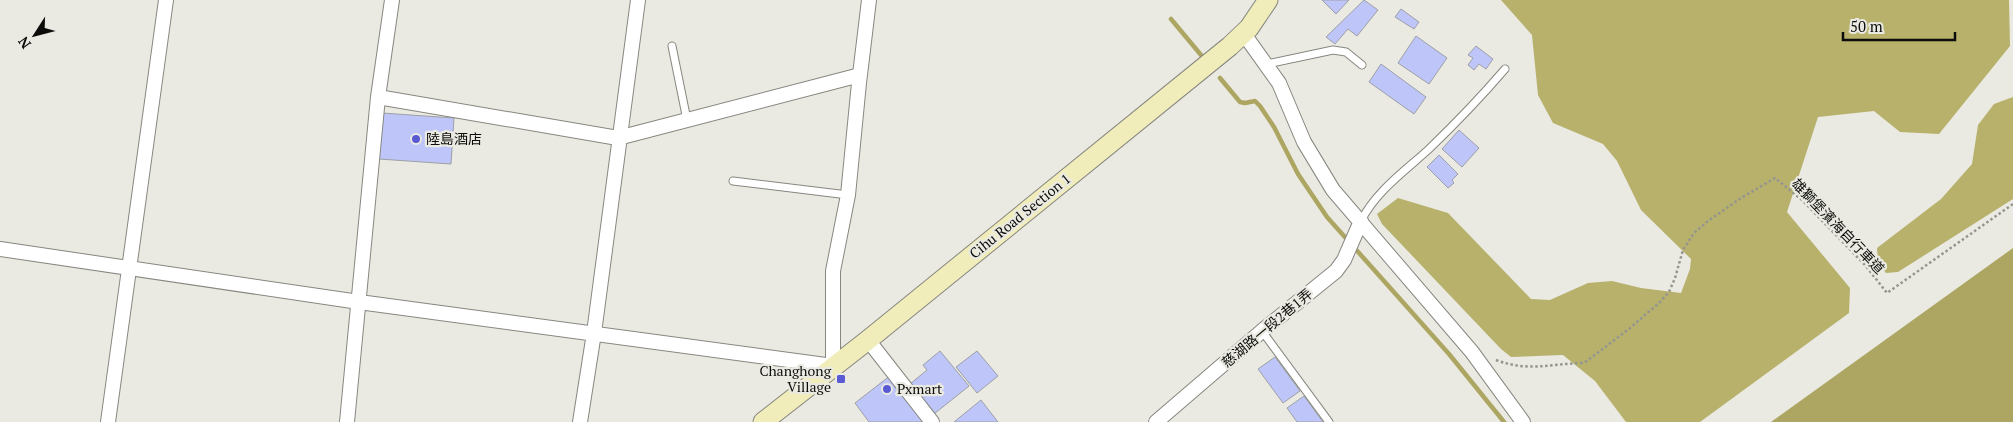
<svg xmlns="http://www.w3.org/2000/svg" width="2013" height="422" viewBox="0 0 2013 422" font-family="'PT Serif','Noto Sans TC',serif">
<rect width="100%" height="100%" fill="#eaeae2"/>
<path fill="#b7b16c" d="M1501 0H2009L2010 46 1939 134 1900 132 1874 111 1818 117 1787 212 1850 288 1849 313 1700 422H1626L1595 381 1563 355 1511 357 1501 349 1382 224 1377 214 1398 198 1448 213 1531 299 1550 300 1588 283 1612 281 1641 288 1681 293 1690 269 1691 259 1641 210 1617 161 1603 144 1553 123 1538 95 1532 35Z
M2013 97V199L1898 272 1886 273 1878 262 1877 248 1941 199 1972 164 1978 125 1994 104Z"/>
<path fill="#aca662" d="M2013 248V422H1771Z"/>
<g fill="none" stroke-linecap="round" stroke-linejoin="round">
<path stroke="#aca662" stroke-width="4.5" d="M1171 19 1201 55
M1220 78 1240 102 1245 103 1255 101 1260 106 1274 127 1298 174 1327 217 1449 354 1504 422"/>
</g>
<path fill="#bec6f9" stroke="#9d9fa6" d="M1322 0H1349L1336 14Z
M1364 0 1378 10 1357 36 1348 29 1335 44 1326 37Z
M1401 9 1419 22 1414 29 1395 17Z
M1416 36 1447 58 1429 84 1398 63Z
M1476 46 1493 59 1486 69 1479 64 1474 70 1468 65 1473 58 1468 55Z
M1381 64 1426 97 1414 114 1369 82Z
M382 113 454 118 451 164 379 159Z
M1459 130 1479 148 1462 167 1442 149Z
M1439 155 1458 174 1452 180 1454 183 1448 188 1427 167Z
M940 351 969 386 934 414 910 384 927 370 923 365Z
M977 351 998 376 977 393 956 367Z
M1275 357 1300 391 1283 403 1258 369Z
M891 375 927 422H869L855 403Z
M1304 396 1323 422H1297L1287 408Z
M981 400 998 422H954Z"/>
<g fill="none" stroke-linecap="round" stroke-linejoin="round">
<defs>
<path id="lane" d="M672 46 687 120
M1267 64 1333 50 1346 52 1362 65
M733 181 848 195
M1361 221C1376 191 1405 171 1429 149 1456 123 1481 97 1505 69
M1262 331 1329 422"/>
<path id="street" d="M1244 34 1279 83 1304 142 1333 190 1472 352 1523 422
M378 97 618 138 860 75
M0 249 359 302 833 366V271L848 195 859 83 869 0
M868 340 932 422
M108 422 166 0
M347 422 378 97 392 0
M580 422 594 333 638 0
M1156 422 1262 331 1336 271 1344 260 1361 221"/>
<path id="secondary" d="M763 422 868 340 1230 46 1249 28 1268 0"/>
</defs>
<use href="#lane" stroke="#878780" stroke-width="9"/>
<use href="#street" stroke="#878780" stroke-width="16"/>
<use href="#secondary" stroke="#878780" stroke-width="21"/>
<path stroke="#95958f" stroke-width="2.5" stroke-dasharray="2.5 2.5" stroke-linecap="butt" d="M1496 360C1528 372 1550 364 1582 363L1587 361 1630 328 1659 303 1669 292 1675 278 1683 250 1694 233 1708 221 1741 198 1775 178 1802 200 1865 265 1887 293 2013 204"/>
<use href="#lane" stroke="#fff" stroke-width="7"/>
<use href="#street" stroke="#fff" stroke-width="14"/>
<use href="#secondary" stroke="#f1edba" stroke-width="19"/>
</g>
<g fill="#5a5bd3" stroke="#eaeae2" stroke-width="2">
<circle cx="416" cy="139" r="5"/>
<rect x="836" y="374" width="10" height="10" rx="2.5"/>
<circle cx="887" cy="389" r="5"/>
</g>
<g text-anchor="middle" stroke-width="4.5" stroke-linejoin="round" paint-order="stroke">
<g font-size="14" fill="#0c0c0a" stroke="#eaeae2" text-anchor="start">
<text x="426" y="144">陸島酒店</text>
<text x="831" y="376" text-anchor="end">Changhong<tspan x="831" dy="16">Village</tspan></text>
<text x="897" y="394">Pxmart</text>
</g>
<g font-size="14" fill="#0c0c0a" stroke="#eaeae2">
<text transform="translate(1020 216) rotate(-39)" y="5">Cihu Road Section 1</text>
<text transform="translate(1838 226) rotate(46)" y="5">雄獅堡濱海自行車道</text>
<text transform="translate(1267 328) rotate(-40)" y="5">慈湖路一段2巷1弄</text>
</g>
</g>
<g transform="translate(35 35) rotate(234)" stroke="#eaeae2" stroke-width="4" paint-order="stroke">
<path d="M0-4L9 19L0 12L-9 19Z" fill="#0c0c0a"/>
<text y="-8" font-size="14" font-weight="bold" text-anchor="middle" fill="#0c0c0a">N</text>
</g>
<path d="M1843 32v8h112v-8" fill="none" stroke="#0c0c0a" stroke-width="2.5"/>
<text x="1850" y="32" font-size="15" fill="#0c0c0a" stroke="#eaeae2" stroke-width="4" paint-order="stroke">50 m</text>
</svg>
